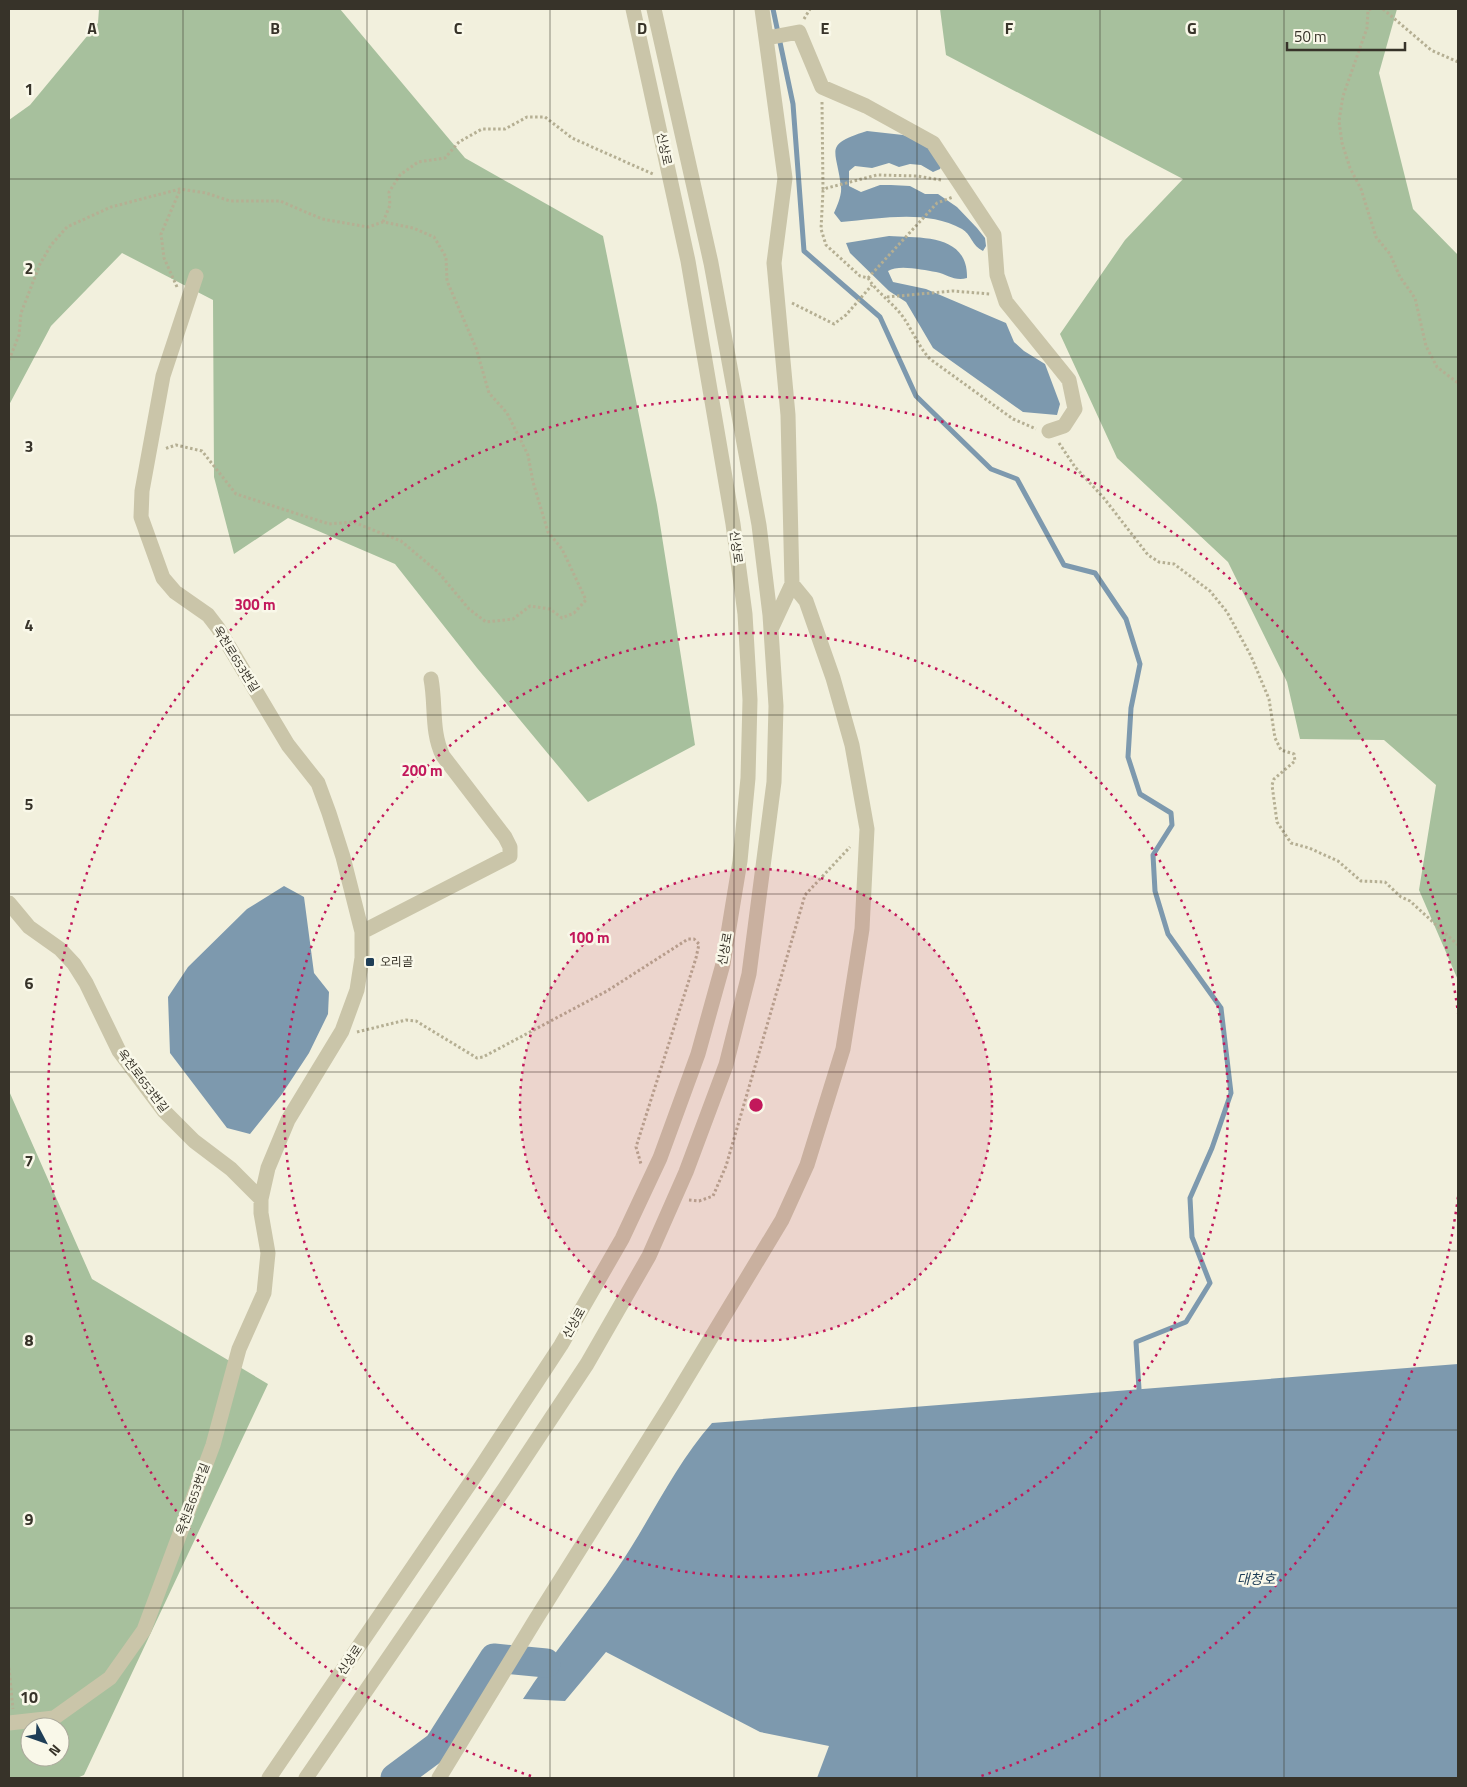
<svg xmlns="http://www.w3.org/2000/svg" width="1467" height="1787" viewBox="0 0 1467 1787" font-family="'Titillium Web','Noto Sans KR',sans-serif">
<rect width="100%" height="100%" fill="#f2f0dd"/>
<path fill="#a7c09d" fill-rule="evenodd" d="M99 9H340L465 158 603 236 657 505 695 745 588 802 477 668 395 564 288 518 234 554 214 477 213 300 122 253 51 326 9 405V120L30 105 98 23Z
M940 9H1397L1379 73 1413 209 1458 255V980L1419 890 1436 785 1384 740 1300 739 1287 682 1228 562 1117 458 1060 334 1125 240 1183 179 946 55Z
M9 1091 92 1279 268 1384 84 1775 77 1778H9ZM30 1727H60V1757H30Z"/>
<path fill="#7d99ae" d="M867 131 903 135 923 141 943 163 940 169 933 172 921 165 910 164 899 167 889 163 872 168 855 166 849 171V186L861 192 880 185H891L910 186 925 194H938L957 207 977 228 985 238 986 246 983 251C972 246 971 234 962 229 925 209 881 219 841 222L834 213C837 206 842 195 841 187 837 149 822 145 867 131Z
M889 236C922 238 968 234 967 278 955 282 947 274 936 272 923 270 899 264 888 271L893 282 926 289 1006 323 1014 342 1024 351 1045 364 1060 404 1057 415 1023 412 933 348 906 302 889 291 850 253 846 243Z
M284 886 304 897 314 973 329 992 328 1014 309 1053 282 1094 250 1134 227 1128 170 1053 168 997 188 967 247 909Z
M1458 1364V1778H817L829 1746 760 1732 606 1652 565 1701 523 1699C552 1654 587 1614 617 1569 650 1521 674 1466 712 1423Z"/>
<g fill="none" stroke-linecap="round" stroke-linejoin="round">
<path stroke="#7d99ae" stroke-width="5" d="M773 9 793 104 804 251 880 317 916 396 991 469 1017 479 1064 565 1095 573 1126 619 1140 664 1131 708 1128 757 1140 794 1171 813 1172 825 1153 855 1155 891 1168 934 1221 1008 1231 1093 1212 1148 1190 1198 1192 1237 1210 1283 1186 1322 1136 1342 1139 1389"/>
<path stroke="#7d99ae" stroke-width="29" d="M395 1778 438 1746 494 1658 546 1663"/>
<path stroke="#b5af93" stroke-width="3" stroke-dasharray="2.5 2.5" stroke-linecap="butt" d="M1371 9 1368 10 1367 28 1343 96 1339 121 1342 143 1350 168 1361 189 1376 237 1390 254 1400 277 1415 298 1426 346 1437 367 1458 383
M1383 9 1431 50 1458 62
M804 19 810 9
M822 102 823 190
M941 180 917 176 877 175 827 188 823 191 821 229 826 245 860 276 868 278C876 291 890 301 900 313 912 328 917 345 930 359L1013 419 1036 429
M383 222 390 205 389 192 400 175 418 162 445 158 459 142 482 129H505L527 117H545L572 138 655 175
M868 278 937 203 953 197
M177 287 164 258 161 234 180 190
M887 297 953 291 990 294
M792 303 834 324 846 315 872 285
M9 360 19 335 21 313 40 264 51 245 67 227 111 207 180 189 206 193 230 201H280L322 219 368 227 383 222 413 228 434 237 446 257 447 281 476 348 489 393 507 413 528 455 533 482 548 532 562 549 586 600 574 613 562 618 550 609 530 606 513 619 486 622 469 609 438 572 401 541 353 522 329 524 236 494 202 451 176 445 164 449
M1059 443 1075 467 1103 497 1148 555 1159 562 1174 564 1210 591 1227 612 1251 656 1269 699 1275 738 1281 750 1294 754 1295 761 1274 779 1272 785 1277 822 1291 843 1309 848 1338 861 1361 881 1385 882 1401 897 1410 901 1458 945
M357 1032 406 1020 416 1021 477 1058 483 1057 607 991 688 939H694L699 944 696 958 636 1147 641 1164
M689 1200 699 1201 713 1196 726 1166 805 895 850 847
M9 1668 13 1709"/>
<path stroke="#cac5a9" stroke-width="15" d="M762 9 785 178 774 263 788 415 792 584 772 627
M767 38 799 32 822 87 866 106 933 143 994 235 997 275 1006 302 1069 380 1075 409 1064 426 1049 431
M9 903 29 927 60 949 74 964 86 983 119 1051 164 1111 194 1141 231 1169 261 1199
M362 932 510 856V847L505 837 443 756C431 732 436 705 431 679
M9 1723 54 1718 110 1678 144 1630 213 1445 239 1349 264 1293 268 1253 261 1213V1199L268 1168 288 1120 342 1031 357 990 362 958V932L343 857 329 813 318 783 288 745 218 628 208 615 175 592 163 578 141 517 142 491 163 376 196 276
M269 1778 479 1470 561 1345 622 1239 660 1158 698 1054 723 964 740 861 748 778 750 700 745 614 733 524 688 261 633 9
M306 1778 505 1488 587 1364 649 1256 686 1172 726 1065 749 974 774 782 776 706 770 615 759 525 711 263 654 9
M439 1778 536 1619 671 1404 782 1220 807 1165 843 1049 862 929 867 829 852 745 833 678 806 601 792 584"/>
</g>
<path fill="none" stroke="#373329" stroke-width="1" stroke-opacity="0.55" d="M183 9V1778M367 9V1778M550 9V1778M734 9V1778M917 9V1778M1100 9V1778M1284 9V1778M9 179H1458M9 357H1458M9 536H1458M9 715H1458M9 894H1458M9 1072H1458M9 1251H1458M9 1430H1458M9 1608H1458"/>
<circle cx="756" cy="1105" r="236" fill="#c2185b" fill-opacity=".12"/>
<g fill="none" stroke="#c2185b" stroke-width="2.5" stroke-dasharray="2.5 5">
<circle cx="756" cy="1105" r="236"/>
<circle cx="756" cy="1105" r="472"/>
<path d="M1458 1197A708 708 0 0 1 981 1776M531 1776A708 708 0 1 1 1458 1013"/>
</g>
<rect fill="#1f3e57" stroke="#f9f8e9" stroke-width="2" x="365" y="957" width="10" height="10" rx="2.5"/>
<g text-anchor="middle" stroke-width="5" stroke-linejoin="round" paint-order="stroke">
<g font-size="12" fill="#373329" stroke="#f9f8e9">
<text transform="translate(664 149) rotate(78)" y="4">신상로</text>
<text transform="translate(736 547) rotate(83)" y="4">신상로</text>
<text transform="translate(236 659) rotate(58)" y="4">옥천로653번길</text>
<text transform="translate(725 949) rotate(-80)" y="4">신상로</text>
<text transform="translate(143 1081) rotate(53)" y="4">옥천로653번길</text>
<text transform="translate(574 1323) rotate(-60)" y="4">신상로</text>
<text transform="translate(193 1499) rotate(-70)" y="4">옥천로653번길</text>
<text transform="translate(350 1660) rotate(-56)" y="4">신상로</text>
</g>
<g font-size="12" fill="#373329" stroke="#f9f8e9" text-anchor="start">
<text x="380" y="966">오리골</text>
</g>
<g font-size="14" font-style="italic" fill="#1f3e57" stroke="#f9f8e9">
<text x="1256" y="1584">대청호</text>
</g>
</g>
<g font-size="16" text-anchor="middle" font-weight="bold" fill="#373329" stroke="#f9f8e9" stroke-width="5" stroke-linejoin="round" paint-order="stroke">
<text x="92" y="34">A</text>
<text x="275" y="34">B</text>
<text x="458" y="34">C</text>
<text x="642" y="34">D</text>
<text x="825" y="34">E</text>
<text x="1009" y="34">F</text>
<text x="1192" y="34">G</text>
<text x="29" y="95">1</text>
<text x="29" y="274">2</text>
<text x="29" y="452">3</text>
<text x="29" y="631">4</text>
<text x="29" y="810">5</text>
<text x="29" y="989">6</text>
<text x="29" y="1167">7</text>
<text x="29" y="1346">8</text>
<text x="29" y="1525">9</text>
<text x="29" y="1703">10</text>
</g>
<circle cx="756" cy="1105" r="8" fill="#c2185b" stroke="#f9f8e9" stroke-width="2.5"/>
<g font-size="15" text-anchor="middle" font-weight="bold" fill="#c2185b" stroke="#f9f8e9" stroke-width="5" stroke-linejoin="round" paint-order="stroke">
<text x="255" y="610">300 m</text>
<text x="422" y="776">200 m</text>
<text x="589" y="943">100 m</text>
</g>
<rect width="1467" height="1787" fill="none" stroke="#373329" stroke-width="20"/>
<g transform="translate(45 1742) rotate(131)"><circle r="24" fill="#f9f8e9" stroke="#aba99c"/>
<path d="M0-4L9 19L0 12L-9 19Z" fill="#1f3e57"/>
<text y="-8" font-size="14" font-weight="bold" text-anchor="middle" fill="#373329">N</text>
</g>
<path d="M1287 42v8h118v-8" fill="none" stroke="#373329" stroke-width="2.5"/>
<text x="1294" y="42" font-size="15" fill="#373329" stroke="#f9f8e9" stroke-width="4" paint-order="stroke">50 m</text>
</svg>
